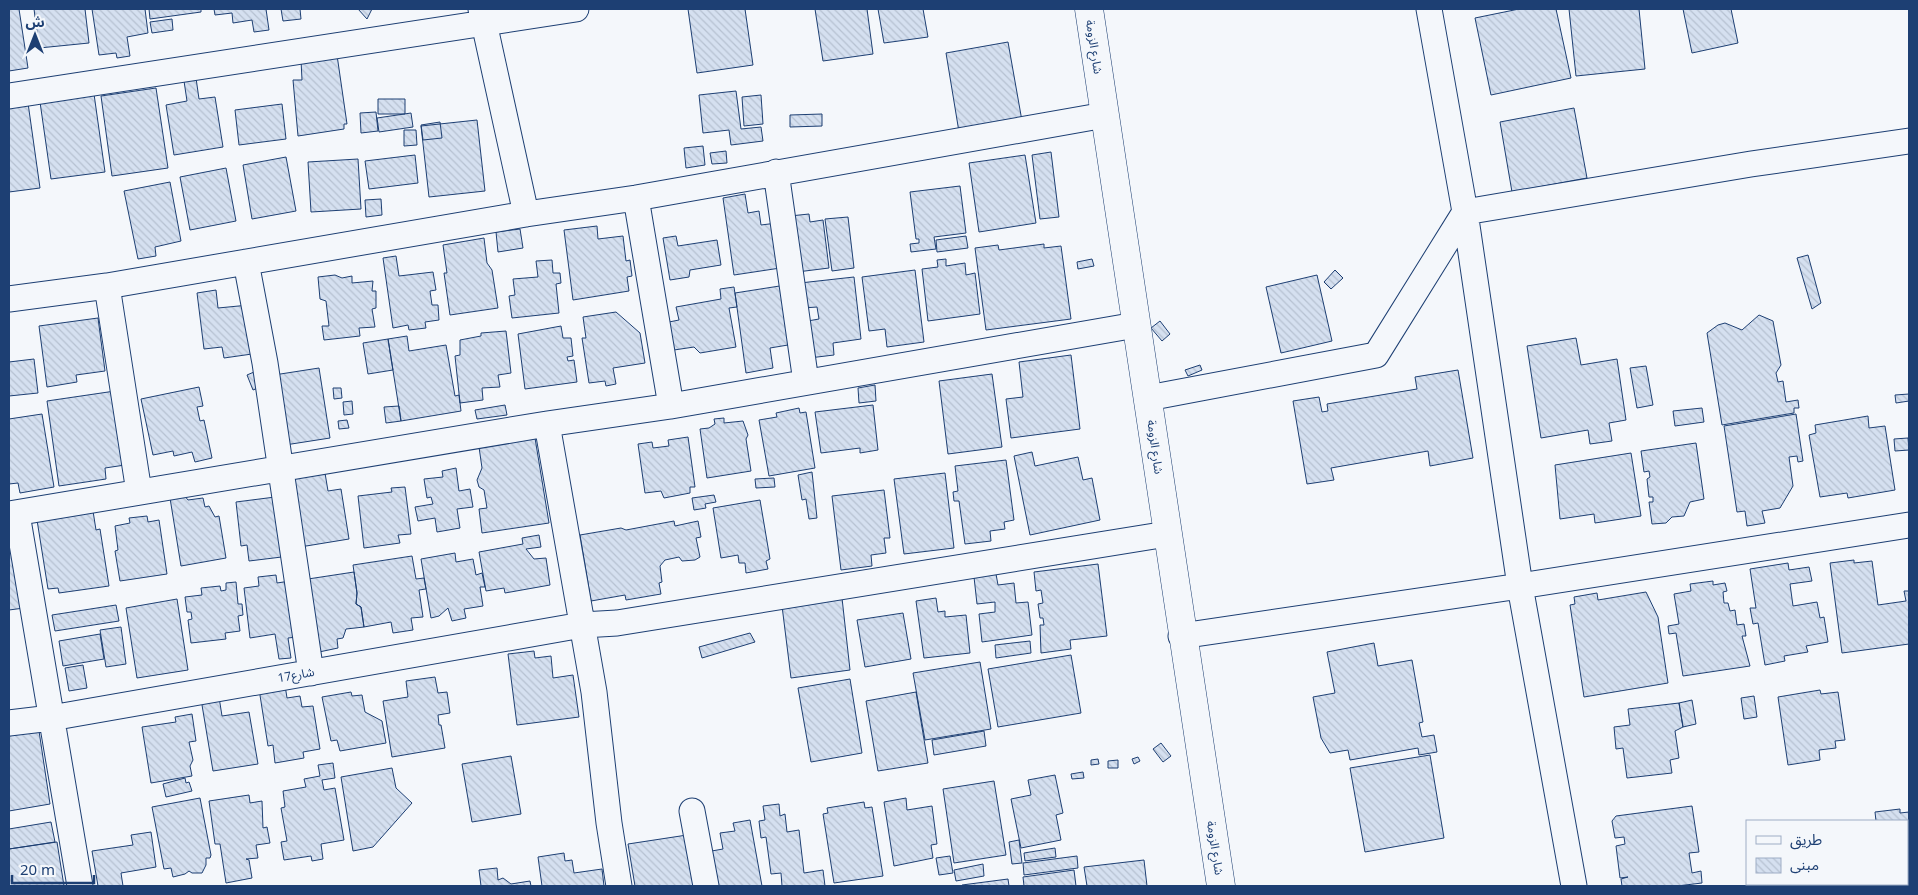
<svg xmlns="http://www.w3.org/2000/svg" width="1918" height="895" viewBox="0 0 1918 895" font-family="'Noto Sans','Noto Sans Arabic',sans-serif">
<defs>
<pattern id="building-back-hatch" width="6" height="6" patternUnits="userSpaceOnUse" patternTransform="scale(1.25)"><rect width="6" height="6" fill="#d5e0f0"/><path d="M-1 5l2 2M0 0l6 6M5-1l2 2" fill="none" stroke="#b6c1d1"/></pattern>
</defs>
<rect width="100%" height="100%" fill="#f4f7fb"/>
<path fill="url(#building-back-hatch)" stroke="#1d3f73" d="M9 9H19L28 68 9 71Z
M34 9H85L89 43 39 48Z
M92 9H145L148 33 127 37 130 56 117 58 116 53 99 55Z
M149 9H201V12L150 19Z
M214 9H266L269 30 254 32 252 20 233 23 232 13 215 15Z
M281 9H300L301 19 283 21Z
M358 9H372L367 19Z
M688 9H745L753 65 697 73Z
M815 9H867L873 54 823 61Z
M878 9H923L928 37 884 43Z
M1519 9H1556L1571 78 1491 95 1475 18Z
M1569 9H1639L1645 69 1576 76Z
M1683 9H1731L1738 43 1692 53Z
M172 19 173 30 152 33 150 22Z
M1008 42 1022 121 959 132 946 53Z
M337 55 347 124H344V129L298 136 293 80H302L301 60Z
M196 78 199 99 215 97 223 147 174 155 166 105 187 101 184 81Z
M156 88 168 168 112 176 101 96Z
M736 91 741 129 761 127 763 141 731 145 729 130 703 133 699 95Z
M94 94 105 172 51 179 40 102Z
M761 95 763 124 744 126 742 97Z
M378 99H405V114H378Z
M28 103 40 188 9 192V105Z
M282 104 286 139 239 145 235 110Z
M1574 108 1587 178 1512 192 1500 122Z
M376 112 378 131 361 133 360 113Z
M411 113 413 127 379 132 377 118Z
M822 114V126L790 127V115Z
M477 120 485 191 429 197 421 126Z
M440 122 442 138 423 140 421 125Z
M404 130H416L417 145 404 146Z
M703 146 705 165 686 168 684 148Z
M726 151 727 163 712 164 710 153Z
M1051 152 1059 217 1040 219 1032 155Z
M415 155 418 183 369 189 365 161Z
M1025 155 1036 223 979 232 969 163Z
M286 157 296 211 252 219 243 165Z
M358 159 361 209 311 212 308 162Z
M226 168 236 221 190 230 180 177Z
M170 182 181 241 155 247 156 256 138 259 124 191Z
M960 186 966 233 934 237 936 249 911 252 910 244 919 243V239H916L910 192Z
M745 194 748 213 759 211 761 225 777 223 787 267 734 275 723 198Z
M381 199 382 215 366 217 365 200Z
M809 214 810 222 823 220 829 268 797 272 790 216Z
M848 217 854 268 832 271 825 219Z
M597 226 598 239 623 236 626 261 630 260 632 276 627 277 629 291 573 300 564 230Z
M520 229 523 248 498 252 496 232Z
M676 236 678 246 717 240 721 265 690 270 689 277 670 280 663 238Z
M966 236 968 248 937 252 936 240Z
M484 238 487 263 492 270 498 308 450 315 444 273H447L443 245Z
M1044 244V248L1061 246 1071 319 986 330 975 248 998 245 999 250Z
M1808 255 1821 303 1812 309 1797 258Z
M396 256 399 276 433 272 436 290 430 291 432 305H438L439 320 425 322 426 328 409 330 408 325 393 328 383 258Z
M946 259V266L965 263 966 275 975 273 980 314 928 321 922 269 938 267 937 260Z
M1092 259 1094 266 1078 269 1077 262Z
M552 260 553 273H560L561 283 556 284 559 313 512 318 509 296 515 295 513 279 538 277 536 261Z
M915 270 924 342 887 347 885 329 869 331 862 277Z
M1335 270 1343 278 1331 289 1324 282Z
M335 275 342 278 352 276V283L373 281 372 291H376V308L372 309 375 327 359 328 360 336 324 340 322 326H329L326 301 320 299 318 277Z
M1317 275 1332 341 1281 353 1266 287Z
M854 277 861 339 833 343 834 355 809 358 802 322 819 319 817 307 803 308 800 283Z
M786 285 794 344 770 348 773 368 746 373 735 293Z
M734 287 737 307 729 308 736 347 700 353 694 347 674 350 669 322 679 320 676 307 721 299 720 289Z
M216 290 218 308 249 305 259 353 224 358 222 347 204 349 197 293Z
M616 312 640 333 645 363 613 368 616 384 606 386 605 381 589 383 582 338H586L583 317Z
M1759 315 1773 321 1781 365 1776 373 1778 382 1783 381 1786 402 1798 400 1799 408H1794V413L1722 425 1707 333 1718 325 1725 323 1742 330Z
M98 318 105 371 76 375 77 382 47 387 39 326Z
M1160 321 1170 334 1162 341 1151 328Z
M561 326 563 338H571L573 356 567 357 568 361 574 360 577 382 525 389 518 334Z
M506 331 511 373 498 375 500 387 482 388 483 400 460 403 455 356 460 355V340L481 336V333Z
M407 336 409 351 446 345 455 396 459 395 461 411 401 421 388 339Z
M1576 338 1581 365 1617 359 1626 420 1609 423 1612 441 1590 444 1588 430 1541 438 1527 346Z
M388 339 393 370 368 374 363 343Z
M1071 355 1080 429 1011 438 1006 399 1023 397 1019 362Z
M34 359 38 393 9 396V362Z
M1200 365 1202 370 1188 376 1185 370Z
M1646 366 1653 405 1637 408 1630 368Z
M319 368 330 438 285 445 274 375Z
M261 369 268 384 253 390 247 375Z
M1458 370 1473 458 1430 466 1428 451 1331 468 1334 480 1307 484 1293 401 1319 397 1322 412 1328 411 1327 404 1417 389 1415 377Z
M992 374 1002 447 948 454 939 381Z
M875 385 876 401 859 403 858 388Z
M199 387 203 406 197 407 200 421 204 420 212 458 195 462 192 452 174 456 173 451 153 455 141 399Z
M333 388H341L342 398 334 399Z
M115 391 125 465 105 468 106 479 59 486 47 401Z
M1909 394V401L1896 403 1895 395Z
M352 401 353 414 344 415 343 402Z
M505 405 507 415 477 419 475 410Z
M873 405 878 450 860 453V448L821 453 815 412Z
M399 406 401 421 386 423 384 407Z
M799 408 800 413 806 412 815 468 769 476 759 420 777 417 776 413Z
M1702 408 1704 422 1675 426 1673 411Z
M42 414 54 487 20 493 18 483 9 484V419Z
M1796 414 1803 461 1798 462 1797 456 1789 457 1793 486 1780 508 1762 511 1765 523 1747 526 1745 511 1737 512 1724 426Z
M1868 416 1869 428 1885 426 1895 490 1848 498 1847 493 1820 497 1809 435 1816 433 1815 425Z
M724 418V423L743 421 748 435 746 439 751 471 707 478 700 429 709 428 715 424 714 419Z
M347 420 349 428 339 429 338 421Z
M688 437 695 487H690V493L664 498 661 491 645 493 638 444 652 442 653 448 669 446 668 440Z
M535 438 549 523 482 533 479 509 487 508 484 490 479 487 477 480 482 468 479 447Z
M1908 438 1909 450 1895 451 1894 439Z
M1696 443 1704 499 1690 502 1684 516 1672 517 1666 523 1652 524 1649 502H1653V497H1649L1647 479 1650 477 1649 471 1644 472 1641 451Z
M1032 452 1035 466 1078 457 1083 480 1092 478 1100 520 1030 535 1014 456Z
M1631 453 1641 516 1595 523 1594 514 1560 519 1555 465Z
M1006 460 1014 520 1004 522 1005 529 990 531 991 541 965 544 959 501H954L953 492 958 491 955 466Z
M456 468 459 491 470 489 473 507 457 509 460 528 437 532 435 518 418 521 415 507 433 504 431 497 427 498 424 479 443 477 442 471Z
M812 472 817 518 809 519 806 499 802 500 798 475Z
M325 473 328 491 341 489 349 539 300 547 289 478Z
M945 473 954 548 904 554 894 479Z
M774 478 775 487 756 488 755 479Z
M405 487 411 534 398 535 400 543 364 548 358 496 392 492 391 488Z
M884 490 890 538H884L886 553 871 555 872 566 841 570 832 496Z
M184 495 188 500 203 498 205 507 209 506 215 517 219 516 226 558 181 566 170 498Z
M714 495 716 502 705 504 706 508 694 510 692 498Z
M283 496 290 556 249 561 247 545 241 546 236 502Z
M760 500 770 559 766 561 768 569 746 573 745 563H739L738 555 721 558 713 508Z
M93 511 96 530 100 529 109 586 59 593 58 588 48 589 37 520Z
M147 516 148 522 159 520 167 574 120 581 115 551 118 550 115 526 130 523 129 518Z
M674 521 675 526 698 521 701 537 696 538 700 557 695 560 682 561 679 557 665 560 660 566 662 582 659 583 661 594 626 600 625 595 591 601 580 535 621 528 626 530Z
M539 535 541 547 526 549 534 559 546 558 550 585 505 593 504 588 486 591 479 552 523 544 522 538Z
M15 550 24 608 9 610V551Z
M455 553 456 562 473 559 476 575 482 573 485 587H480L483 606 464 609 466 618 452 621 448 608 439 616 431 618 421 559Z
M412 556 416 579 424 578 426 589 419 590 423 617 411 618 413 630 393 633 391 622 364 627 361 607 356 604 357 593 353 565Z
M1854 560V563L1872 561 1878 605 1906 601 1904 591H1909V644L1842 653 1830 563Z
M1788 563 1789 570 1809 567 1812 581 1790 584 1793 606 1817 602 1820 618 1824 617 1828 642 1806 646 1808 652 1784 656 1785 661 1765 665 1758 623 1753 624 1750 608H1756L1750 569Z
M1098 564 1107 636 1070 640 1071 649 1041 653 1040 625H1044L1043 618H1040L1038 604 1043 603 1041 590 1036 591 1034 572Z
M354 572 357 593 356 604 361 607 364 627 346 629 343 638 337 639 338 648 319 652 308 579Z
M996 574 998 585 1014 583 1016 603 1028 602 1032 635 982 642 979 614 995 612V602L977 604 974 577Z
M276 575 277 583 290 581 297 637 288 638 291 658 279 659 275 634 250 638 244 588 259 586 258 577Z
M1713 581V585L1725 583 1727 591 1723 592 1724 603H1728L1730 611 1735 610 1737 625 1744 624 1746 636H1742L1750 666 1683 676 1676 633 1669 634 1668 626 1679 624 1674 594 1691 591 1690 584Z
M236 582 238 604H242L243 615 238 616 240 631 225 633 226 639 191 643 188 620 192 619 191 612H187L185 597 202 595 201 588 220 586 221 591 226 590V583Z
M1646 592 1658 617 1668 683 1584 697 1570 605 1575 604 1574 597 1597 593 1598 600Z
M842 598 850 670 791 678 782 606Z
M936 598 938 612 945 611V617L966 615 970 653 924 658 916 601Z
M177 599 188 670 137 678 126 608Z
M116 605 119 621 55 631 52 615Z
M903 613 911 659 865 667 857 620Z
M121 627 126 664 106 667 100 630Z
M750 633 755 642 702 658 699 647Z
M100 634 104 659 63 666 59 641Z
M1030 641 1031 653 996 658 995 645Z
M1374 643 1378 666 1412 660 1423 722 1419 723 1422 737 1434 735 1437 752 1419 755 1418 748 1350 760 1348 750 1330 753 1321 738 1313 697 1335 693 1327 652Z
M534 651 535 658 551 656 553 678 573 675 579 717 517 725 508 654Z
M1071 655 1081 713 998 727 988 669Z
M980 662 991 729 925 740 913 673Z
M83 665 87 688 69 691 65 668Z
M435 677 438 693 447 692 450 713 438 715 439 725H441L445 748 392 757 383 701 408 697 406 681Z
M850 679 862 753 811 762 798 688Z
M285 685 287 698 300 696 302 707 313 706 320 749 303 752 304 758 275 763 273 745 268 746 259 689Z
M1820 690 1821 694 1838 692 1845 740 1835 741 1836 748 1819 750 1820 760 1788 765 1778 697Z
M351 692 352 696 362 695 365 712 382 721 386 743 340 751 337 740 331 741 322 697Z
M916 692 928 763 878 771 866 701Z
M1754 696 1757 717 1744 719 1741 698Z
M219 697 222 716 249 712 258 764 213 771 201 699Z
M1692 700 1696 724 1683 727 1679 703Z
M1679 703 1683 727 1675 731 1679 758 1670 760 1672 773 1627 778 1623 748 1616 749 1614 727 1630 725 1628 709Z
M192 714 196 741 189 742 193 760 190 766 192 776 151 783 142 727 176 722 175 717Z
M39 731 50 804 9 811V736Z
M984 731 986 746 934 755 932 740Z
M1161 743 1171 756 1163 762 1153 749Z
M1430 755 1444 838 1365 852 1350 768Z
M511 756 521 814 472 822 462 764Z
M1138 757 1140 761 1134 764 1132 759Z
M1098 759 1099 764 1091 765V760Z
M1118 760V768H1108V761Z
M333 763 335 778 322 780 324 790 335 788 344 840 321 844 323 859 312 861 311 856 284 860 281 842 287 841 281 808 285 807 283 791 306 787 304 779 320 776 318 765Z
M392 768 396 788 412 803 373 847 353 851 341 777Z
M1083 772 1084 778 1072 779 1071 774Z
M1055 775 1063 813 1056 815 1061 840 1021 848 1011 799 1031 795 1028 780Z
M185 778 186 783 189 782 192 791 166 797 163 784Z
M994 781 1006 855 954 863 943 789Z
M249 795 250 803 262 801 263 828 267 827 270 843 256 845 258 858 246 859 249 860 252 878 226 883 220 844H215L209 801Z
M200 798 211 855 210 858H206V865L202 873H192L189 871 185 874 173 877 171 868 164 869 152 807Z
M906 798 907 810 932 806 937 844 931 845 933 858 894 866 884 802Z
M864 802 865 808 872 807 883 876 834 883 823 814 828 813 827 808Z
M779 804 780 816 785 814 787 832 799 830 804 873 823 870 825 886H778H782L781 873 771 874 766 837 761 838 759 821 765 820 763 806Z
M1692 806 1699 852 1689 853 1692 873 1701 871 1702 883 1677 886H1622L1621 879 1628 877 1620 878 1616 846 1625 844 1624 837 1615 838 1612 821 1616 816Z
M1900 809V813L1909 812V886H1884L1883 884H1907V821H1876L1875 812Z
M750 820 762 886H712L706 852 723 849 720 833 735 831 733 823Z
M51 822 55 842 9 849V829Z
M151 832 156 867 121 873 123 886H98L92 851 133 845 131 835Z
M687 835 695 886H635L628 844Z
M1019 840 1022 863 1012 864 1009 842Z
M57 842 64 886H9V849Z
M1055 848 1056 857 1025 861 1024 853Z
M564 853 565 861 572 860 574 873 602 869 604 886H542L538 857Z
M950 856 953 873 939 875 936 858Z
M1077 856 1078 868 1024 875 1023 863Z
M1144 860 1147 886H1087L1084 867Z
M983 864 984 876 956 881 954 870Z
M497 868 498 880 503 878 511 884 530 881 531 886H481L479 870Z
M1074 870 1076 886H1024L1023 877Z
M1008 879 1009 886H963L962 885Z"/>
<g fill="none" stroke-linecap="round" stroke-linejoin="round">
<defs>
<path id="street" d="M481 9 526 214
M1429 9 1465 212 1520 586 1574 886
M9 96 576 9
M776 172 806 382
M636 198 671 406
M246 262 265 363 311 673
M107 286 139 492
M9 299 107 286 526 214 636 198 1105 115
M1148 398 1376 355 1465 212 1751 164 1909 141
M547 424 594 692 609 823 619 886
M9 514 547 424 671 406 1136 325
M17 514 80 886
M1181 636 1520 586 1909 525
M9 723 51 718 582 625 617 623 1167 534
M692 811 706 886"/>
<path id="secondary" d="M1089 9 1221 886"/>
</defs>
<use href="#street" stroke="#1d3f73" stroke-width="27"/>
<use href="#secondary" stroke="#1d3f73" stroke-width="29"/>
<use href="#street" stroke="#f4f7fb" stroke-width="25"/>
<use href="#secondary" stroke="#f4f7fb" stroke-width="28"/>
</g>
<g text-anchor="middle" stroke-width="4" stroke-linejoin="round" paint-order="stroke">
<g font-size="12" fill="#1d3f73" stroke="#f4f7fb">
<text transform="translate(1094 47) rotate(81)" y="4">شارع الزومة</text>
<text transform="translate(1155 447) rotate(82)" y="4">شارع الزومة</text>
<text transform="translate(296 675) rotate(-10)" y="4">شارع17</text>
<text transform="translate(1215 848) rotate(81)" y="4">شارع الزومة</text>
</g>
</g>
<rect width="1918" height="895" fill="none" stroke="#1d3f73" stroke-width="20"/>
<rect x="1746" y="820" width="162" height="65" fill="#f4f7fb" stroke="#9eadc5"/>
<rect x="1756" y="836" width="25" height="8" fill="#f4f7fb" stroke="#9eadc5"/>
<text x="1790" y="845" font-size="15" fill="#1d3f73">طريق</text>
<rect x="1756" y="858" width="25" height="15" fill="url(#building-back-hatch)" stroke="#9eadc5"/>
<text x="1790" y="870" font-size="15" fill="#1d3f73">مبنى</text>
<g transform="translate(35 35)" stroke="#f4f7fb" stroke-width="4" paint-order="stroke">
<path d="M0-4L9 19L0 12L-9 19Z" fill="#1d3f73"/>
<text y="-8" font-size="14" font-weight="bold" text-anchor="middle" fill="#1d3f73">ش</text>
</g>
<path d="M12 875v8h82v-8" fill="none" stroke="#1d3f73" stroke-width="2.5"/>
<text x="20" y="875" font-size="15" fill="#1d3f73" stroke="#f4f7fb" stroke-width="4" paint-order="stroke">20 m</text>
</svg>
